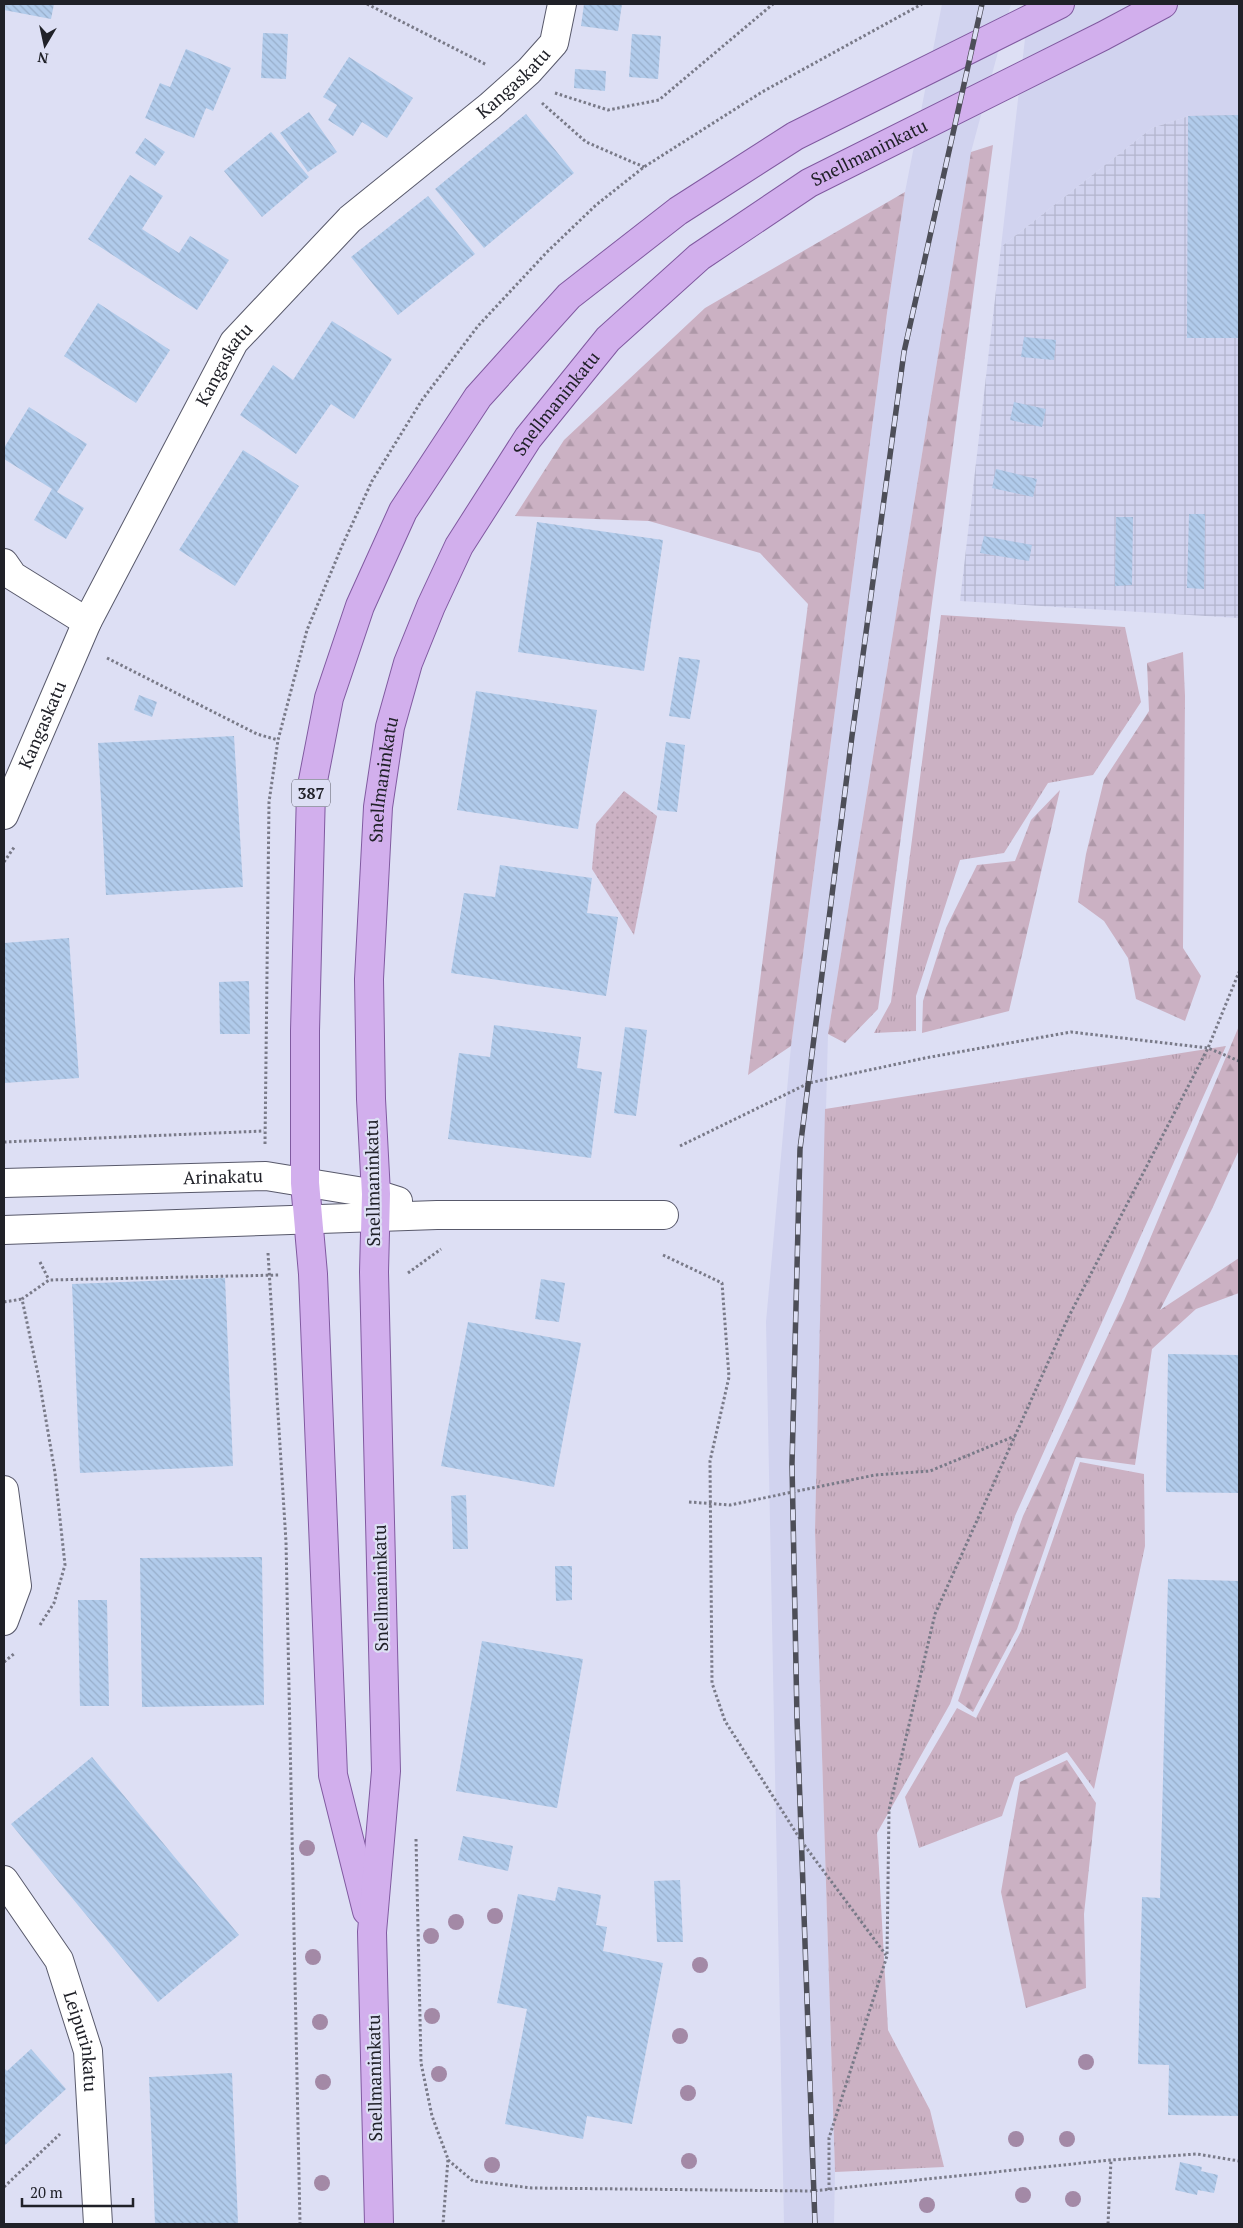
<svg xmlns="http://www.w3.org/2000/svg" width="1243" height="2228" viewBox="0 0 1243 2228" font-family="'PT Serif',serif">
<defs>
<pattern id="industrial-grid" width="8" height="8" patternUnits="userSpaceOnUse" patternTransform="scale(1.25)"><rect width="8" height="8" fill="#d1d3ef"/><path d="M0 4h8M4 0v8" fill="none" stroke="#b3b5cd"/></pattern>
<pattern id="grass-tufts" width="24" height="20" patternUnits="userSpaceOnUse" patternTransform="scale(1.25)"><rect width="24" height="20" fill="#cbb1c3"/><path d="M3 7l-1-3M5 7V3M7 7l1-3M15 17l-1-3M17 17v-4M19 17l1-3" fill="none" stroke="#ae98a8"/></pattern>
<pattern id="forest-firs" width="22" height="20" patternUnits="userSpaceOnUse" patternTransform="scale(1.25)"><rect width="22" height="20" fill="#cbb1c3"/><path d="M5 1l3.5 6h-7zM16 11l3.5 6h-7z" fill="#ae98a8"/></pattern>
<pattern id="park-dots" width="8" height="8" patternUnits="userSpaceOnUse" patternTransform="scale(1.25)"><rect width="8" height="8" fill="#cbb1c3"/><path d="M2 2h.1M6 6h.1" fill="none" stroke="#ae98a8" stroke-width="1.8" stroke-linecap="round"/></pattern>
<pattern id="building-back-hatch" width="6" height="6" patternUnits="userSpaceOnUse" patternTransform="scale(1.25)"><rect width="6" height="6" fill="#b1cbeb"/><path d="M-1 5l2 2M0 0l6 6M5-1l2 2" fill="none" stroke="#98aeca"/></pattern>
</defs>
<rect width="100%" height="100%" fill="#dddff4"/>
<path fill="#d1d3ef" d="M942 4H1011L971 152 828 1034 815 1530 835 2172 834 2224H784L766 1322 791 1046 887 313 905 192Z
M1029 4H1239V115L1189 116 1152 128 1001 247Z"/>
<path fill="url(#industrial-grid)" d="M1239 115V618L960 601 1001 247 1152 128 1189 116Z"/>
<path fill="url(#grass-tufts)" d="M941 615 1125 627 1141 702 1093 775 1048 783 1004 853 960 860 916 996V1031L874 1033 891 1002Z
M1226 1046 1015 1516 950 1704 877 1833 888 2030 930 2110 944 2167 835 2172 815 1530 825 1109Z
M1080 1462 1144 1474 1145 1546 1094 1789 1067 1752 1015 1777 1002 1816 919 1848 905 1797 957 1708 976 1718 1021 1631Z"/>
<path fill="url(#forest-firs)" d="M993 145 878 1009 845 1043 828 1034 971 152Z
M905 192 887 313 791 1046 748 1075 808 604 760 553 649 521 515 516 564 440 705 308Z
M1183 652 1185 696 1183 948 1201 976 1185 1021 1136 999 1128 958 1104 921 1078 902 1086 854 1104 780 1149 711 1147 663Z
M1060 790 1009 1011 922 1033 923 1001 946 928 977 865 1015 861 1031 820Z
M1239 1026V1150L1211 1211 1160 1310 1239 1258V1293L1196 1309 1152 1349 1135 1465 1076 1457 1017 1629 973 1712 958 1701 1023 1516 1124 1301Z
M1067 1760 1096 1803 1084 1914 1086 1988 1026 2008 1001 1892 1020 1782Z"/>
<path fill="url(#park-dots)" d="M624 791 657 816 634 935 592 869 596 824Z"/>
<path fill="url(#building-back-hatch)" d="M4 4H54L51 19 4 10Z
M584 4H622L618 31 581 26Z
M263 33 288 34 286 79 261 78Z
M632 34 661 36 658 79 629 77Z
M186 49 231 68 213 111 206 108 194 138 145 118 160 83 170 87Z
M349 57 413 98 387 138 362 122 353 136 328 120 337 105 323 97Z
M575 69 606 71 605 91 574 88Z
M309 112 337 152 308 172 280 133Z
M526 114 574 173 484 248 435 189Z
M1239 115V338H1187L1188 116Z
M271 132 309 177 262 217 224 171Z
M145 138 165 152 155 166 135 153Z
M130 175 163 196 142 229 179 253 190 236 229 260 197 310 88 239Z
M428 196 475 254 398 315 351 257Z
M98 303 170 350 136 403 64 356Z
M332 321 392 359 354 419 331 404 296 454 240 415 273 365 293 380Z
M1024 337 1056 340 1054 360 1021 357Z
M1014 402 1046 409 1042 427 1010 420Z
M29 407 87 444 57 492 84 508 66 539 34 520 52 489 4 459V448Z
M243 450 299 486 235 586 179 550Z
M996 469 1037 479 1033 497 992 488Z
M1189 514H1205L1204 589 1187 588Z
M1116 517H1133L1132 585 1115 586Z
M537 522 663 540 644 671 518 652Z
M984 536 1032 545 1029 561 980 553Z
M679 657 700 660 690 719 669 716Z
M476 691 597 710 578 829 457 810Z
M139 695 157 702 152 717 134 710Z
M234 736 243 887 106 895 98 743Z
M666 742 685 745 677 812 657 810Z
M500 865 592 878 587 913 618 917 606 996 451 973 464 893 495 897Z
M69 938 79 1078 4 1083V943Z
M249 981 250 1034H220L219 982Z
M494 1025 581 1037 577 1068 602 1072 591 1158 448 1139 459 1053 490 1057Z
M625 1027 647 1030 636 1116 614 1113Z
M225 1278 233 1466 80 1473 72 1284Z
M541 1279 565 1283 559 1322 535 1319Z
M468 1322 581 1343 554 1487 441 1466Z
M1168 1354 1239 1355V1493L1166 1492Z
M466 1495 468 1549H453L451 1496Z
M262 1557 264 1705 142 1707 140 1558Z
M555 1566H572V1600L556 1601Z
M1168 1579 1239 1581V2116L1168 2115 1169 2065 1138 2064 1142 1897 1160 1898Z
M78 1600H107L109 1706H80Z
M482 1641 583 1659 557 1808 456 1791Z
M92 1757 239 1935 158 2002 11 1824Z
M463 1836 513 1846 508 1871 458 1860Z
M680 1880 683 1942H657L654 1881Z
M558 1887 601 1895 596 1925 607 1927 603 1951 663 1963 632 2124 587 2116 583 2139 505 2124 527 2009 497 2003 518 1894 555 1901Z
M31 2049 66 2089 4 2146V2068L7 2071Z
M232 2073 238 2224H155L149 2077Z
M1180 2162 1202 2167 1201 2171 1218 2175 1214 2193 1198 2190 1197 2195 1175 2190Z"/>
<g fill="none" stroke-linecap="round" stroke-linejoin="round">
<defs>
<g id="minor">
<path d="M4 563 13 576 87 622"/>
<path id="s1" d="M4 815 87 622 234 342 350 219 490 106 529 71 554 43 562 4"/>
<path id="s2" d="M4 1183 266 1176 376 1194 398 1201"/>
<path d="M4 1230 437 1215H664"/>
<path d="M4 1490 17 1586 4 1621"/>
<path id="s3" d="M4 1880 59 1960 88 2051 98 2224"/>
</g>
<g id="primary">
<path d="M367 1911 333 1775 313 1274 305 1183V1031L311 791 329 698 360 606 403 511 478 397 569 296 678 211 795 136 1060 4"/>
<path id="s4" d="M379 2224 372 1932 386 1771 374 1272 376 1194 371 1099 369 979 378 807 390 727 408 663 431 606 459 546 528 438 608 339 699 257 809 183 1103 36 1163 4"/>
</g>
</defs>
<use href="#minor" stroke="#58596b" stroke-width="30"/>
<use href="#primary" stroke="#805aa0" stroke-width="30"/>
<path stroke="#797a88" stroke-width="3" stroke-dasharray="2.5 2.5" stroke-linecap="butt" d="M367 4 487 65
M555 93 608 110 659 100 773 4
M542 103 586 142 644 167
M107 658 257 734 278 740
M4 862 15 846
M4 1142 264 1131
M265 1144 269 802 278 740 307 630 342 546 372 481 422 400 478 326 547 252 596 205 644 167 762 92 922 4
M680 1146 809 1083 925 1058 1071 1032 1208 1048 1239 1061
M268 1253 286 1542 300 2224
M663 1255 722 1283 729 1377 710 1461 712 1683 725 1721 802 1842 886 1955
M40 1262 49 1280
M408 1273 441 1249
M4 1302 22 1299
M689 1502 730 1505 875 1475 930 1471 1015 1436
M40 1625 54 1603 65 1565 55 1473 39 1379 22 1299 49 1280 280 1275
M4 1662 15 1653
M416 1839 421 2063 432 2116 448 2159 443 2224
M448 2160 473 2181 532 2188 812 2191 1111 2160 1197 2154 1239 2161
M4 2187 60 2134
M829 2190V2138L887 1956 889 1810 935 1614 1068 1318 1208 1048 1239 972
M1108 2224 1111 2160"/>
<use href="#minor" stroke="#fff" stroke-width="28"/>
<use href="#primary" stroke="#d2afed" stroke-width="28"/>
<defs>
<path id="rail" d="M815 2224 797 1718 792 1464 800 1149 852 736 904 352 982 4"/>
</defs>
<use href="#rail" stroke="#4d4e58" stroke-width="5.5"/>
<use href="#rail" stroke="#dddff4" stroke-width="4" stroke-dasharray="11" stroke-linecap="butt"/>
</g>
<g fill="#a389a6">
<circle cx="307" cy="1848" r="8"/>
<circle cx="495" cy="1916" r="8"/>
<circle cx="456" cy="1922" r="8"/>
<circle cx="431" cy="1936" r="8"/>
<circle cx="313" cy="1957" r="8"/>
<circle cx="700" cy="1965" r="8"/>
<circle cx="432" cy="2016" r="8"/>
<circle cx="320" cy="2022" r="8"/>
<circle cx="680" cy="2036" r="8"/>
<circle cx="1086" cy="2062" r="8"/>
<circle cx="439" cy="2074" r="8"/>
<circle cx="323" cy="2082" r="8"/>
<circle cx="688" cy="2093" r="8"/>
<circle cx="1016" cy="2139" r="8"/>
<circle cx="1067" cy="2139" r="8"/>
<circle cx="689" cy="2161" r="8"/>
<circle cx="492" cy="2165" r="8"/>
<circle cx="322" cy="2183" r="8"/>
<circle cx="1023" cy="2195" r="8"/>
<circle cx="1073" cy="2199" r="8"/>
<circle cx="927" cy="2205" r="8"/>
</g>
<g text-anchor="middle" stroke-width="4.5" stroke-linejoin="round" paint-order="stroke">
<rect fill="#dddff4" stroke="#595a65" stroke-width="1" x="292" y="779.5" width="38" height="27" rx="4"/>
<g font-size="16" font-weight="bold" fill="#202128">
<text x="311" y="799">387</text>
</g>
<g font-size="18" fill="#202128" stroke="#dddff4">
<text dy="6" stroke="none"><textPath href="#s1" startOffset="908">Kangaskatu</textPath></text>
<text dy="6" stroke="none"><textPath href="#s4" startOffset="2271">Snellmaninkatu</textPath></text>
<text dy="6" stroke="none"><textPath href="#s1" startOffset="502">Kangaskatu</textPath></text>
<text dy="6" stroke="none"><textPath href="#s4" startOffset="1866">Snellmaninkatu</textPath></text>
<text dy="6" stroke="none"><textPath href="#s1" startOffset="98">Kangaskatu</textPath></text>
<text dy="6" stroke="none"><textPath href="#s4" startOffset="1446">Snellmaninkatu</textPath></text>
<text dy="6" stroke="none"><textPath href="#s2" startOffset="219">Arinakatu</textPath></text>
<text transform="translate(373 1183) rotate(-91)" y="6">Snellmaninkatu</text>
<text transform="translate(381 1588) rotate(-91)" y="6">Snellmaninkatu</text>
<text dy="6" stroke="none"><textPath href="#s3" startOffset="182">Leipurinkatu</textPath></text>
<text transform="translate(375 2078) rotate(-91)" y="6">Snellmaninkatu</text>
</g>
</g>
<rect width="1243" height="2228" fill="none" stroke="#202128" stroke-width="10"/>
<g transform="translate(45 45) rotate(189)" stroke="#dddff4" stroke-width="4" paint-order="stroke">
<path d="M0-4L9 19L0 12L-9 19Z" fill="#202128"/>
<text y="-8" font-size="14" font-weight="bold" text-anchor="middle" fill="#202128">N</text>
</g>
<path d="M22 2198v8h111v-8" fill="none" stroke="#202128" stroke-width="2.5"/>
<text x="30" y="2198" font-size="15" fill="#202128" stroke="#dddff4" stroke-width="4" paint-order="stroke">20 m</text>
</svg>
